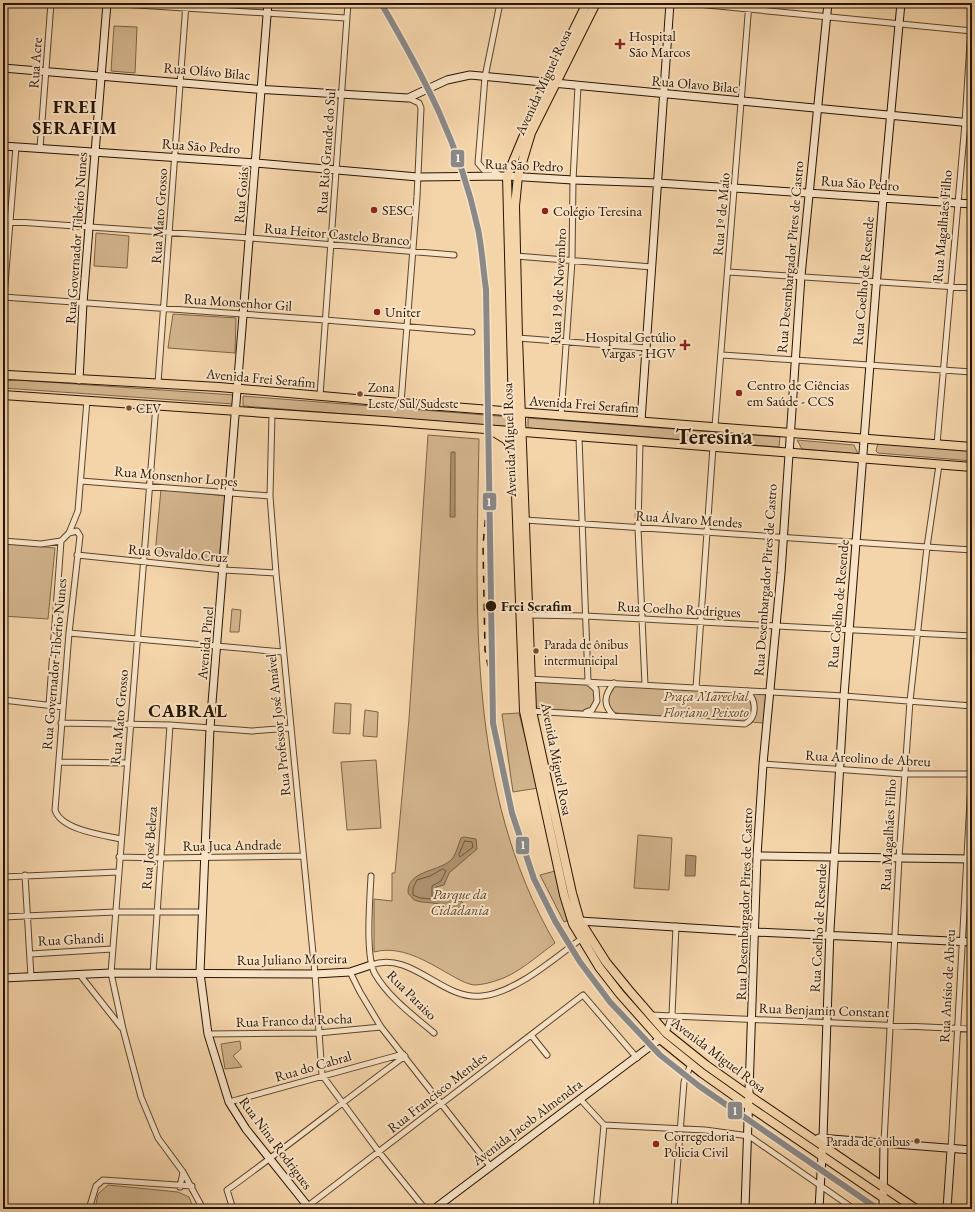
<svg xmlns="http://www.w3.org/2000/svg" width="975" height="1212" viewBox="0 0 975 1212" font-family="'EB Garamond',serif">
<rect width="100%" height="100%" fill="#f4d4a9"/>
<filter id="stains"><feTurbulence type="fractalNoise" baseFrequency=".005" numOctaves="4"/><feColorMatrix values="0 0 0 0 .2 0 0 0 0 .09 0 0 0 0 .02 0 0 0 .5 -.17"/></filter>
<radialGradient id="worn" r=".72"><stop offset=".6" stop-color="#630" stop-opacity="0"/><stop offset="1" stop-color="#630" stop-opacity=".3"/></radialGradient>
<path fill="#d1b38c" stroke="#7c6446" d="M114 26 137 27 135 73 111 71Z
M96 233 129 236 127 268 94 266Z
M173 314 236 318 235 353 168 348Z
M18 380 234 395 233 404 3 388V381Z
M243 396 511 417 512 427 243 406Z
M528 418 780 437 779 447 528 428Z
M428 435 479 439C476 610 466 791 555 943 537 956 517 975 495 981 489 983 480 985 474 985 466 984 456 978 449 974 426 961 401 945 374 952V899L392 901V873H395L409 719Z
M797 440 854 445 858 454 802 449Z
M878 443 972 450V461L878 453 876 451Z
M161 489 225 496 219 561 155 555Z
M3 543 55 548 48 619 3 616Z
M232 609 241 610 239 632H230Z
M534 681 587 683 594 689 595 701 591 708 583 711 534 709Z
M614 685 767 694 764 723 613 713C603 703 608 695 614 685Z
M335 703 351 704 350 734 333 733Z
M365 710 378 712 377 737 363 736Z
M519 713 538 788 513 792 502 714Z
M376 760 381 828 347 830 341 762Z
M638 835 672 838 669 890 634 888Z
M555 871 567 921 564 922 540 875Z
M240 1041 241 1049 233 1056 242 1067 225 1069 221 1044Z
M108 1185 178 1192 189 1197 194 1209H95L98 1194Z"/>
<path fill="#ae9370" stroke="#786043" d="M451 452H455V517H450Z
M464 837 476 839 477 849 449 873 444 885 436 887V894L438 895 460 900 465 905 464 909 459 914C452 914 451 911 445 907 436 901 424 904 414 900L408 893C407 871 436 872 450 861 456 856 458 845 461 838Z
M686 855 696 856 695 876H685Z"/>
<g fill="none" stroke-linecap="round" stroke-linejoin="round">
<path stroke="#6a5438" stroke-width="1" d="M465 841 472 842 473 847 460 857 459 855Z
M443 869 446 871 441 881 432 886V899L420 898 413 895V888L417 880 430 876Z"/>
<defs>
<path id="street" d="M105 3 346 18
M500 3 485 77 478 163 484 170H492L501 176
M687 3 972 31
M40 148 51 3
M3 221 250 238 454 255
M516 256 652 267
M728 272 972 288
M3 297 325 320 472 332
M3 309 16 147
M518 338 646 348
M722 355 972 372
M158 383 186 3
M320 396 348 3
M401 403 417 197 421 108 419 103 408 98
M156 405 111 973 123 1029 141 1097 158 1138 183 1172 203 1209
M272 414 270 496 276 573 315 974 322 1075 379 1152 425 1209
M561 416 572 261 573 180 578 86
M715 426 749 3
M579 438 588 681
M640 442 638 528 645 685
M937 444 965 123 972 11
M81 481 270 496
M525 520 972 550
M69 533 77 531 80 536 69 633 55 810C61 830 103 835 121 839
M3 541 41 544 61 541
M77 555 223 570 276 573
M529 615 585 616 972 636
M69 633 283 652
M529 679 844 696 972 706
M696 688 713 447
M3 700 63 707
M49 705 61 541 69 533 78 511 87 400
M530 711 745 724C758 717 756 700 747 691
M586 712 592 710 597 701 596 689 588 682
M613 715C602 704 605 694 614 683
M61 723 170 725 252 731 291 728
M59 762 127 763
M763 764 904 774H972
M119 857 161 858 303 856
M25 875 31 977
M371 876C370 898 365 957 375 974 389 998 414 1016 434 1033
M3 877 118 872
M3 917 115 912H202
M31 954 112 949
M371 965C412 950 442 1001 482 996 517 992 553 959 581 939
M350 972 360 992 381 1027 490 1166
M153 973 170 725
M80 975 121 1027
M650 1015 972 1029
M666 1033 672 1015 676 926
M208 1034 318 1033 381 1027
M531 1035 547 1055
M580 1099 604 1125 596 1209
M229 1102 403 1054
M604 1125 705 1130 749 1136 854 1209
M884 1142 899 858 910 701 927 547 939 465
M951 1150 972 764
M180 1187 183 1172
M89 1209 96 1186 103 1180 192 1186
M233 1209 227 1190C287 1147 345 1100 405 1056
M304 1209 583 995 637 1058
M674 1209 684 1082 691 1064"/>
<path id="secondary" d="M268 3 210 728 200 973 208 1034 229 1102 246 1129 310 1209
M3 68 255 89 408 98 447 80 470 75 972 123
M3 146 256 163 418 177 507 176 573 180 658 183 972 204
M79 380 83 303 107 3
M641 421 670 3
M757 856 972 859
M577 922 580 921 754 932 972 942
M3 978 111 973 315 974 350 972 371 965
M819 1138 972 1150
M434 1209 660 1039
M745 1209 757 856 763 764 781 573 801 276 828 3
M819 1209 823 1138 830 930 844 696 883 198 901 3
M883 1209 884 1142
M947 1209 951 1150"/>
<path id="primary" d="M587 3 537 104 507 176 513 412 524 711 564 895 573 924 599 967 620 994 660 1039 702 1073 750 1107 900 1209
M596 3 531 133 518 176 515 206 518 338 532 711 572 893 580 921 606 962 628 989 666 1033 706 1065 757 1101 916 1209
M3 376 8 375 219 387 401 403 972 447
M3 395 383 421 972 467
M492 431 507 440 513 451"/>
</defs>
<use href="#street" stroke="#5a442a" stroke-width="7"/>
<use href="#secondary" stroke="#271400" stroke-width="9"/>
<use href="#primary" stroke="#271400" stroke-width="10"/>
<use href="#street" stroke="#f8e3c7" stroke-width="5"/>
<use href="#secondary" stroke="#f8e3c7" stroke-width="7"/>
<use href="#primary" stroke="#f4d4a9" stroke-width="8"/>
<path stroke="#271400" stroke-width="1.5" stroke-dasharray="7 7" stroke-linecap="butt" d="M488 492 483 545 485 650 493 693"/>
<defs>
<path id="rail-1" d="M381 3C424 77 460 144 478 229 482 248 483 269 486 289L493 723 512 813 534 879 555 921 580 962 610 1002 660 1055 699 1086 878 1209"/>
</defs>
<use href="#rail-1" stroke="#f8e3c7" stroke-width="9"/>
<use href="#rail-1" stroke="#8a8988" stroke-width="6"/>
</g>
<g fill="#8f2418" stroke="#f8e3c7" stroke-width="1.5">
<path d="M618 38h4v4h4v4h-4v4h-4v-4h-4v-4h4z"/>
<circle cx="374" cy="210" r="4"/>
<circle cx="545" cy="211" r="4"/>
<circle cx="377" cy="312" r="4"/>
<path d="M683 339h4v4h4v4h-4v4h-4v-4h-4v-4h4z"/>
<circle cx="739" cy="393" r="4"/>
<circle cx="656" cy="1144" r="4"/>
</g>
<g fill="#7a4b2a" stroke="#f8e3c7" stroke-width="1.5">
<circle cx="360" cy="394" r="3.5"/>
<circle cx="129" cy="408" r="3.5"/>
<circle cx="536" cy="651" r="3.5"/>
<circle cx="917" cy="1141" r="3.5"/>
</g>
<circle fill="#271400" stroke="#f8e3c7" stroke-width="1.5" cx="491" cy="606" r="6"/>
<g text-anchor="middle" stroke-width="4" stroke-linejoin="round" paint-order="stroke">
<g font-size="13" fill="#271400" stroke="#f8e3c7" text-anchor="start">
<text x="368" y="392">Zona<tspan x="368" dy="16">Leste/Sul/Sudeste</tspan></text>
<text x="136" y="413">CEV</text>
<text x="544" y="649">Parada de ônibus<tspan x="544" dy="16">intermunicipal</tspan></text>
<text x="910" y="1146" text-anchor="end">Parada de ônibus</text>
</g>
<g font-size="14" fill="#271400" stroke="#f8e3c7" text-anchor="start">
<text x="629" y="41">Hospital<tspan x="629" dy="16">São Marcos</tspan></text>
<text x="382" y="215">SESC</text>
<text x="553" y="216">Colégio Teresina</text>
<text x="385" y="317">Uniter</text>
<text x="676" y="342" text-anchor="end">Hospital Getúlio<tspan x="676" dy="16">Vargas - HGV</tspan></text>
<text x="747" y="390">Centro de Ciências<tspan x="747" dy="16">em Saúde - CCS</tspan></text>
<text x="664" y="1141">Corregedoria<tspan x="664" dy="16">Policia Civil</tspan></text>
</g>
<g font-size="14" fill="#271400" stroke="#f8e3c7">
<text transform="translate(35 63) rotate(-86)" y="5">Rua Acre</text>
<text transform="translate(207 71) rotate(5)" y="5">Rua Olávo Bilac</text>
<text transform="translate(543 82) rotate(-65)" y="5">Avenida Miguel Rosa</text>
<text transform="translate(695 84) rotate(5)" y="5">Rua Olavo Bilac</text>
<text transform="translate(201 146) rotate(4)" y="5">Rua São Pedro</text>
<text transform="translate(326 151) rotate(-86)" y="5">Rua Rio Grande do Sul</text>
<text transform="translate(524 165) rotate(2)" y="5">Rua São Pedro</text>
<text transform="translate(860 183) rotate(4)" y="5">Rua São Pedro</text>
<text transform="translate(241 195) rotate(-85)" y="5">Rua Goiás</text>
<text transform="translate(721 214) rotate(-85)" y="5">Rua 1º de Maio</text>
<text transform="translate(159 216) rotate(-86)" y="5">Rua Mato Grosso</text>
<text transform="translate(942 226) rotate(-85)" y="5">Rua Magalhães Filho</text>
<text transform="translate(337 234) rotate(5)" y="5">Rua Heitor Castelo Branco</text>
<text transform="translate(76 238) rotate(-86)" y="5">Rua Governador Tibério Nunes</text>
<text transform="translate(790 257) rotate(-85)" y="5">Rua Desembargador Pires de Castro</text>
<text transform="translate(863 281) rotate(-85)" y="5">Rua Coelho de Resende</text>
<text transform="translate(558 286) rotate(-87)" y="5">Rua 19 de Novembro</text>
<text transform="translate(238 302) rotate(4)" y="5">Rua Monsenhor Gil</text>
<text transform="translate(261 378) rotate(5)" y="5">Avenida Frei Serafim</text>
<text transform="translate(584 404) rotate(4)" y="5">Avenida Frei Serafim</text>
<text transform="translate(509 440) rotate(-92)" y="5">Avenida Miguel Rosa</text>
<text transform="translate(176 476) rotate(5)" y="5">Rua Monsenhor Lopes</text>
<text transform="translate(689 519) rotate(4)" y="5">Rua Álvaro Mendes</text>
<text transform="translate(178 553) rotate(5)" y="5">Rua Osvaldo Cruz</text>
<text transform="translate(765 580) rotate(-86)" y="5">Rua Desembargador Pires de Castro</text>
<text transform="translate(838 604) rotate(-85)" y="5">Rua Coelho de Resende</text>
<text transform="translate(679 609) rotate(3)" y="5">Rua Coelho Rodrigues</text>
<text transform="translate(205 643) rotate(-85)" y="5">Avenida Pinel</text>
<text transform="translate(54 664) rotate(-85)" y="5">Rua Governador Tibério Nunes</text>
<text transform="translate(119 717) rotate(-85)" y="5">Rua Mato Grosso</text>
<text transform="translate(278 725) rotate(-96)" y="5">Rua Professor José Amável</text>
<text transform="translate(868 758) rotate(3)" y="5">Rua Areolino de Abreu</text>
<text transform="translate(557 759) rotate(79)" y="5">Avenida Miguel Rosa</text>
<text transform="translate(888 835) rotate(-87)" y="5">Rua Magalhães Filho</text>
<text transform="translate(232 845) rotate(-1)" y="5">Rua Juca Andrade</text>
<text transform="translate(149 848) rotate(-86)" y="5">Rua José Beleza</text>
<text transform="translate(744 904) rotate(-88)" y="5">Rua Desembargador Pires de Castro</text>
<text transform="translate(818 928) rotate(-87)" y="5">Rua Coelho de Resende</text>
<text transform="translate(71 939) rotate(-3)" y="5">Rua Ghandi</text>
<text transform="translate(292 959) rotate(-1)" y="5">Rua Juliano Moreira</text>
<text transform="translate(947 986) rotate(-87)" y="5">Rua Anísio de Abreu</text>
<text transform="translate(412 995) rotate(45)" y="5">Rua Paraiso</text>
<text transform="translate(824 1010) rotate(2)" y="5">Rua Benjamin Constant</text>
<text transform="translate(294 1020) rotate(-2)" y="5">Rua Franco da Rocha</text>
<text transform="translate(719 1055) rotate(37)" y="5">Avenida Miguel Rosa</text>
<text transform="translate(313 1066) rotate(-16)" y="5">Rua do Cabral</text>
<text transform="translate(437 1092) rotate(-38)" y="5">Rua Francisco Mendes</text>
<text transform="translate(527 1122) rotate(-37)" y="5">Avenida Jacob Almendra</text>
<text transform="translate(276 1143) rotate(53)" y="5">Rua Nina Rodrigues</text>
</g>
<g font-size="14" font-weight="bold" fill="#271400" stroke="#f8e3c7" text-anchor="start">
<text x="501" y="611">Frei Serafim</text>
</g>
<g font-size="14" font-style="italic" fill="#5a442a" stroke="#f8e3c7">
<text x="706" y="701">Praça Marechal<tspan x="706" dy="16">Floriano Peixoto</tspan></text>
<text x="460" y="899">Parque da<tspan x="460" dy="16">Cidadania</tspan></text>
</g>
<g font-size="18" font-weight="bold" letter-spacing="1" fill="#271400" stroke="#f8e3c7">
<text x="75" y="113">FREI<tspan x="75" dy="21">SERAFIM</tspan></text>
<text x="188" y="717">CABRAL</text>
</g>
<g font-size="22" font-weight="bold" fill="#271400" stroke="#f8e3c7">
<text x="714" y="444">Teresina</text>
</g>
</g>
<g stroke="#f8e3c7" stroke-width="1.5">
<rect x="450" y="149" width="15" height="19" rx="4" fill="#8a8988"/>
<rect x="482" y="492" width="15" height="19" rx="4" fill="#8a8988"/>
<rect x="515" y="836" width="15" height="19" rx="4" fill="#8a8988"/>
<rect x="727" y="1101" width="16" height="19" rx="4" fill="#8a8988"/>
</g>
<g font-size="11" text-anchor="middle" font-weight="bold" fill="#fff">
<text x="458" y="162">1</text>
<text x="489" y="506">1</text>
<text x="523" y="849">1</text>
<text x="735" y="1115">1</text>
</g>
<rect width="975" height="1212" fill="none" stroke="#f4d4a9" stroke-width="16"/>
<rect x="4" y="4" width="967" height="1204" fill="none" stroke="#271400" stroke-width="2"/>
<rect x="8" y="8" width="959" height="1196" fill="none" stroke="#271400"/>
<rect width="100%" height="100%" filter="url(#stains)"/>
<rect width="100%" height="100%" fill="url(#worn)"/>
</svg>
